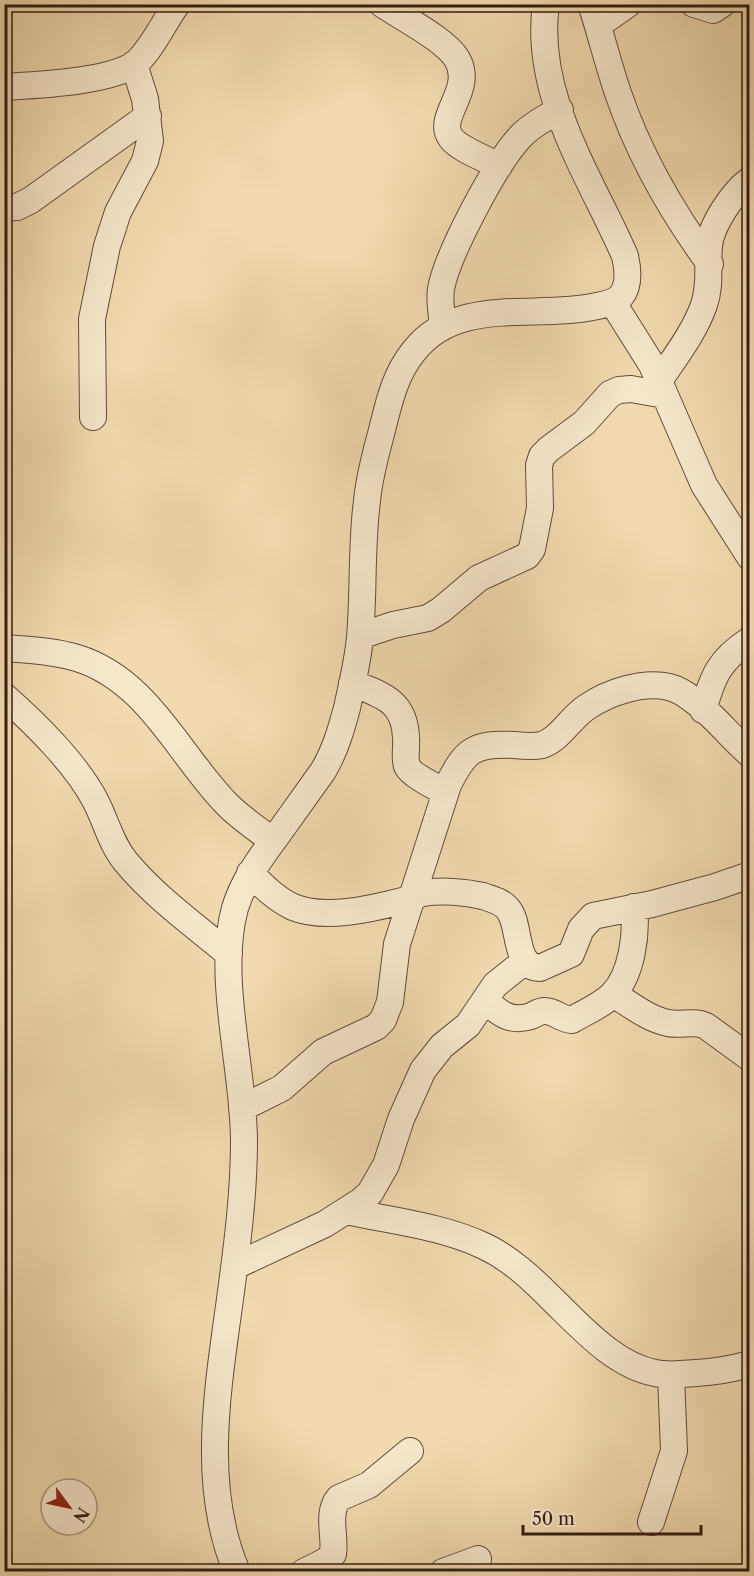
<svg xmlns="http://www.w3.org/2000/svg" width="754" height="1576" viewBox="0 0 754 1576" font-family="'Libre Caslon Text',serif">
<rect width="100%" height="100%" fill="#f1daaf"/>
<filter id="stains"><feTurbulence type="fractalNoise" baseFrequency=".00333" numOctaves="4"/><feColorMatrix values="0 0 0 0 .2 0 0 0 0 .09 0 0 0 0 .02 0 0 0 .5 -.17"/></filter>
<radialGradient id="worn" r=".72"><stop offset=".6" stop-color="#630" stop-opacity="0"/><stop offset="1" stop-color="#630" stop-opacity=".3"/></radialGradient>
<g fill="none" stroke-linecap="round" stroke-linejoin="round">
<defs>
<path id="minor" d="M382 4C401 17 446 40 457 59 475 90 435 117 451 138 459 149 486 159 499 166
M591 4C601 34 608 64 618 93 639 155 672 212 710 264
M694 4 713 10 722 4
M598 25 628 4
M4 87C36 85 114 82 137 62 153 47 164 22 177 4
M4 208 17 207 31 200 148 116
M613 303 652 365 704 485 750 557
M443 326C442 314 439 301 441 289 447 255 497 160 522 135 533 124 546 117 560 110
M659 381C675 357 694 333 704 305 711 285 707 266 709 246 711 225 733 192 750 180
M93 417 92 319 107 246 118 212 145 161 150 141 145 99 134 64
M360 636 393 625 428 618 441 610 479 578 527 556 532 549 540 508 539 465 542 456 549 449 584 423 610 394 619 390 631 389 665 395
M4 648C29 650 54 651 77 658 146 679 177 751 223 800 237 816 256 828 273 841
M352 683C382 695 405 701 406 738 407 747 404 758 407 766 411 775 436 787 445 792
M4 696C35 723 76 764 95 800 106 821 111 844 126 862 155 897 194 925 229 954
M703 710C713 676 719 660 750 640
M250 873C263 886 276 899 293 907 324 920 371 909 402 901 409 899 416 895 423 893 441 890 466 892 483 896 491 899 501 901 507 908 522 923 512 967 540 968L571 954 581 929 593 916 652 904 715 887 750 875
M613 994C630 1004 648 1019 668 1023 681 1026 693 1020 706 1026L750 1058
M485 1000C499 1013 510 1023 531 1016 536 1014 539 1011 545 1011 555 1011 562 1020 572 1020 585 1012 601 1006 612 995 632 975 637 934 634 907
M242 1108 282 1088 323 1052 376 1027 383 1020 390 1002 397 944 448 785C465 750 474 743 514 745 523 746 533 747 542 745 561 738 570 718 587 707 609 692 643 681 669 687 677 689 687 695 693 700 714 715 730 737 750 754
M347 1211C391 1221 442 1226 484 1246 510 1258 532 1279 552 1299 580 1326 614 1365 655 1373 668 1376 682 1374 696 1373 714 1372 732 1369 750 1364
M235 1266 325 1224 361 1201 370 1193 386 1165 401 1119 423 1070 442 1046 468 1025 495 985 525 961
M651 1522 674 1451 671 1375
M237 1572C200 1486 218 1388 230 1299 237 1247 244 1194 244 1141 244 1069 216 977 235 908 244 879 261 857 278 834 293 813 308 792 323 771 335 751 341 730 347 708 352 684 358 661 360 637 364 591 361 546 367 501 369 477 376 453 382 430 389 402 395 374 414 351 458 295 536 320 597 306 606 304 615 303 621 296 630 285 628 269 625 256 591 178 533 95 546 4
M304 1572 326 1561 333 1554C336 1537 326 1513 339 1498L369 1485 410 1451
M443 1572 478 1559"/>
</defs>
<use href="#minor" stroke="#624c3b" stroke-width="28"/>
<use href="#minor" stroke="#f6e7cb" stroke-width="26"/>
</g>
<rect width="754" height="1576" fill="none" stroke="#f1daaf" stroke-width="24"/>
<rect x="6" y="6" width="742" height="1564" fill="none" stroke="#331c14" stroke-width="3"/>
<rect x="12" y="12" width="730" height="1552" fill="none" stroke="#331c14" stroke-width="1.5"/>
<g transform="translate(69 1507) rotate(123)"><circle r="28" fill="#f6e7cb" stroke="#a89682" stroke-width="1.5"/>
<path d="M0-4.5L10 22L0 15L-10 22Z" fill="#8f2418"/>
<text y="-9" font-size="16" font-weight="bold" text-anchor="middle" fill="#331c14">N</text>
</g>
<path d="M523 1525v9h178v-9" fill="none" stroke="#331c14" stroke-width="3"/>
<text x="532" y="1525" font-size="18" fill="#331c14" stroke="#f6e7cb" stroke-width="4.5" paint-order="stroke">50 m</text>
<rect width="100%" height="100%" filter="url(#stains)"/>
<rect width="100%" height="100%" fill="url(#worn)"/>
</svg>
